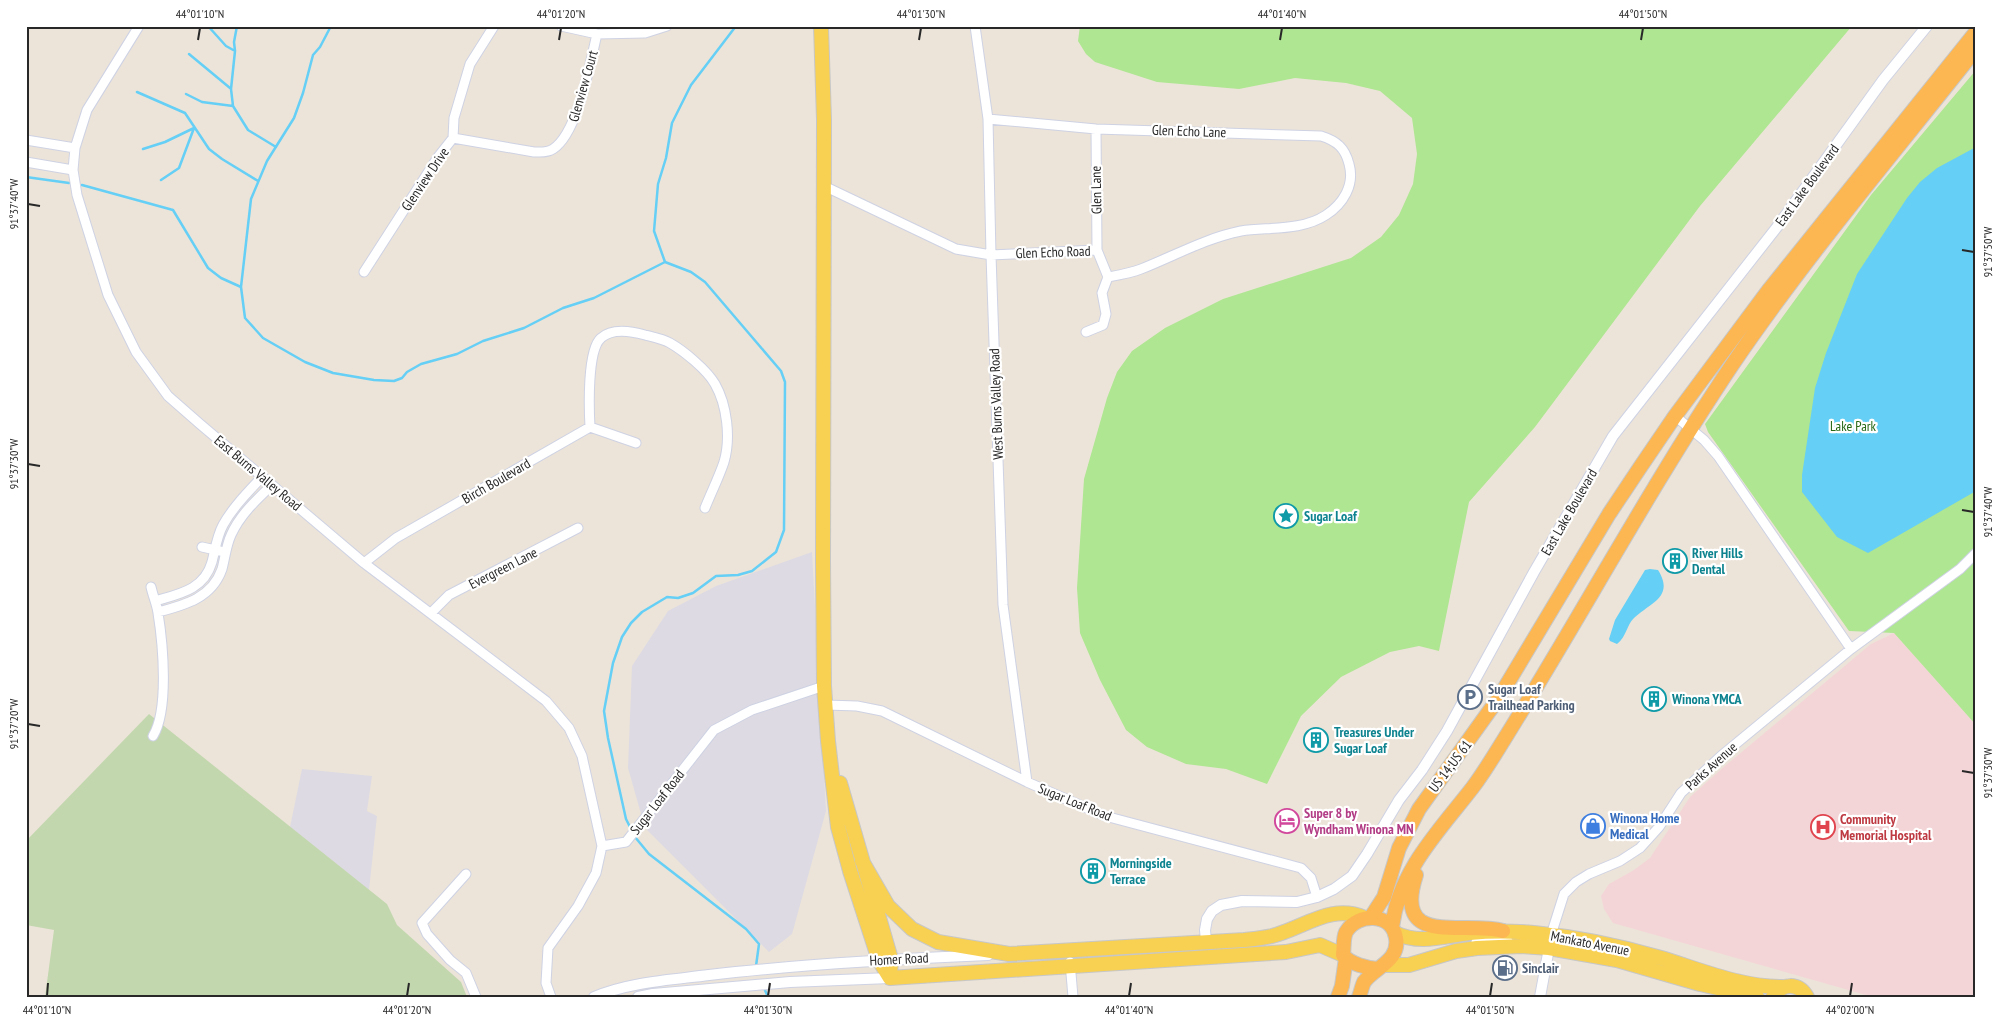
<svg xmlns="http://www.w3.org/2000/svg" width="2002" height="1023" viewBox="0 0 2002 1023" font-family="'PT Sans Narrow',sans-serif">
<rect width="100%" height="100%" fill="#ece4d9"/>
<path fill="#dddae3" d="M812 552 826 811 792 934 769 952 645 828 628 768 632 666 668 611 716 586Z
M302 769 372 776 367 811 377 816 369 890 290 827Z"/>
<path fill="#f4d5d7" d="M1894 633 1976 725V997H1873L1613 923 1604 909 1601 896 1609 884 1634 870 1650 858 1690 797 1725 766 1871 644Z"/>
<path fill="#afe692" d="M1080 26H1852L1700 206 1535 427 1469 502 1439 651 1419 646 1390 652 1341 677 1301 716 1267 784 1226 769 1186 764 1147 747 1126 730 1100 680 1080 633 1077 588 1084 479 1107 398 1117 372 1132 351 1165 328 1223 299 1351 258 1381 237 1399 215 1413 184 1417 154 1412 118 1380 91 1346 83 1295 78 1239 89 1157 82 1095 62 1086 54 1078 41Z
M1976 70V725L1894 633 1849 631 1708 432 1705 424 1871 195Z"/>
<path fill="#c3d7af" d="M149 714 387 904 397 925 461 982 467 997H45L54 930 26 925V841Z"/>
<path fill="#65cff5" d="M1976 147V491L1868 553 1837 537 1802 492V475L1815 388 1826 353 1857 274 1907 198 1920 182 1937 168Z
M1650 569 1658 570C1675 597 1650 603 1634 618 1626 626 1627 636 1617 644L1610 641 1609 639 1615 620 1645 570Z"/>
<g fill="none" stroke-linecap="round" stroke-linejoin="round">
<path stroke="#65cff5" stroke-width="2.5" d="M208 26 226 46 235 51
M237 26 234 42 235 51 231 89 233 106 248 130 276 147
M331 26 320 47 313 55 303 93 294 118 267 161 251 199 241 287 245 318 263 338 305 362 333 373 374 380 394 381 402 378 407 372 421 364 457 354 483 341 524 328 563 308 594 298 665 262 691 272 705 282 781 371 785 382 784 530 776 552 752 571 738 575 716 576 693 593 678 598 667 597 642 612 631 623 622 637 613 663 604 711 608 738 626 819 635 837 649 854 746 929 759 944 756 966
M189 54 230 88
M137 92 185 113 209 149 222 159 258 181
M186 94 202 102 233 106
M143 149 165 142 194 128
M26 177 69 183
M161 180 179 168 194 128
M82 185 173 210 208 268 221 278 241 287
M665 262 654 231 658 184 666 158 672 123 691 85 736 26
M764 988 768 997"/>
<defs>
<path id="minor" d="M139 26 87 110 75 148 73 170 77 195 108 295 136 352 168 396 200 424 364 563 546 701 569 728 582 756 602 846
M561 26 597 34 645 33 667 26
M975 26 988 119 991 255 1003 605 1027 782
M988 119 1096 129 1321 136C1337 141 1345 148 1349 164 1355 185 1343 204 1326 215 1302 231 1268 227 1241 231 1206 238 1174 256 1141 269 1131 273 1119 275 1108 277L1097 250 1096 129
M453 138 534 152C541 152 547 153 553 149 578 133 590 63 597 34
M26 140 75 148
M26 162 73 170
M824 186 956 249 991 255 1097 250
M364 272 438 157 453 138 454 118 470 64 494 26
M1086 332 1103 325 1106 314 1102 293 1108 277
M1675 416 1704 440 1718 456 1851 649
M590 427C589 409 587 350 601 338 612 328 631 331 645 335 653 337 663 339 670 343 684 351 707 370 715 384 727 405 731 438 724 462 719 477 711 493 705 508
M202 547 220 551
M364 563 396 538 590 427 636 443
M151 587C153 596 157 605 158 613 163 644 169 710 153 736
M155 601C179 594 204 590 212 562 215 550 217 536 223 525 233 507 248 492 262 477
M158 612C185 605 212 598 222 569 225 558 226 546 231 535 240 515 256 500 272 485
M431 613 449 595 578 528
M826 705 857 706 882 711 1027 782 1105 816 1301 868 1311 878 1317 897
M466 874 422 923 427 934 450 960 466 973 476 997
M1547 938 1551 935 1564 894 1576 882 1589 874 1620 861 1640 848 1659 827 1681 793 1721 756 1851 649 1960 569 1976 553
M1476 942 1508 941
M1070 962 1073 997
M551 997 546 983 548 948 578 906 596 873 602 846 626 842 714 730 752 710 824 686"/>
<path id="tertiary" d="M1206 941 1205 930 1207 919 1212 911 1221 905 1242 901 1297 902 1317 897 1334 889 1352 876 1367 854 1399 800 1422 770 1447 731 1534 572 1613 436 1777 227 1883 80 1927 26
M594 997C630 982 670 980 709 975 801 964 895 959 988 955
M638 997 653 994 790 982 890 978
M1540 997 1549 948 1555 945"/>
<path id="primary" d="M821 26 824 120 823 562 824 686 828 741 838 827 850 871 879 960 890 978
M840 783 891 959 890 978
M862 861 888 906 912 929 938 942 1009 954 1244 940C1253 939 1263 938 1272 936 1304 928 1331 903 1365 918
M1395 933C1420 945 1444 936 1469 933 1491 931 1512 931 1534 933 1576 937 1620 946 1661 958 1701 970 1740 987 1782 987
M1384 965H1409L1456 951 1477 948 1522 946 1549 948 1617 960 1700 984 1757 997
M890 978 1286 952 1320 945 1343 955
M1773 997C1782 983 1798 982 1807 997"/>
<path id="trunk" d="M1416 875C1392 949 1464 920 1503 931
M1371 917 1384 897 1399 848 1419 809 1498 699 1609 514 1641 466 1675 416 1768 291 1976 32
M1392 927C1399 870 1440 830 1473 787 1485 771 1495 754 1505 738 1582 614 1651 486 1732 365 1807 255 1893 154 1976 49
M1338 997 1342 986 1346 958
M1359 997C1361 992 1362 986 1364 982 1375 967 1400 961 1396 938 1392 913 1358 912 1346 932 1343 938 1344 947 1343 955 1350 964 1367 968 1378 969"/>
</defs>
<use href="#minor" stroke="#ced2e3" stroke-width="11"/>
<use href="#tertiary" stroke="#ced2e3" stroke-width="12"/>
<use href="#primary" stroke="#c7c7c7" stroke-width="16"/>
<use href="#trunk" stroke="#c7c7c7" stroke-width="16"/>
<use href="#minor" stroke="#fff" stroke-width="9"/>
<use href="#tertiary" stroke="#fff" stroke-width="10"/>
<use href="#primary" stroke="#f8d052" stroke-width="14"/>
<use href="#trunk" stroke="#fcb652" stroke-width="14"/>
</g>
<path fill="none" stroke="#282828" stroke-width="2" d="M198 40 200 28M559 40 561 28M919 40 921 28M1280 40 1282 28M1641 40 1643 28M28 204 40 206M1962 250 1974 252M28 464 40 466M1962 510 1974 512M28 724 40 726M1962 771 1974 773M47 996 48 983M407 996 409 983M768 996 770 983M1129 996 1131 983M1490 996 1492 983M1850 996 1852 983"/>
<defs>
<symbol id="sight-ring" viewBox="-11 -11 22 22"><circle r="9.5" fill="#fff" stroke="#0f9aa8" stroke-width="1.5"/><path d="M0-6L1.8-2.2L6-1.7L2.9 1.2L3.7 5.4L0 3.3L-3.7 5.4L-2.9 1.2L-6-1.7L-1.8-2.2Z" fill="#0f9aa8"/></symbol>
<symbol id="building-ring" viewBox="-11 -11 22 22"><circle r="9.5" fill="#fff" stroke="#0f9aa8" stroke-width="1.5"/><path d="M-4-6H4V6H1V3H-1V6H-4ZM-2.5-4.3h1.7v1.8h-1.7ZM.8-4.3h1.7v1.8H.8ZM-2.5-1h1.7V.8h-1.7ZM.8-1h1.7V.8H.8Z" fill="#0f9aa8"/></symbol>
<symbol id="parking-ring" viewBox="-11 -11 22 22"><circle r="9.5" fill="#fff" stroke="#5c6f8a" stroke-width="1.5"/><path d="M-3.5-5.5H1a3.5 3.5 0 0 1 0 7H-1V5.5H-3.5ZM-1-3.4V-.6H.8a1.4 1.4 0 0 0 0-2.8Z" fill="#5c6f8a"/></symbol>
<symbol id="hotel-ring" viewBox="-11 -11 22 22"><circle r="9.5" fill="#fff" stroke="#d1479c" stroke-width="1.5"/><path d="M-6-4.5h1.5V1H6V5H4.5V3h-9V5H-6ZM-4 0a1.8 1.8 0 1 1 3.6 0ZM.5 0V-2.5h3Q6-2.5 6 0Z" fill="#d1479c"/></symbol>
<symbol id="shop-ring" viewBox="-11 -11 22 22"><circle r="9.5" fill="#fff" stroke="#3f7fe0" stroke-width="1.5"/><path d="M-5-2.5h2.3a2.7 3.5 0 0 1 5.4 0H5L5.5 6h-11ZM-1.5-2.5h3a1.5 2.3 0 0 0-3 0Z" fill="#3f7fe0"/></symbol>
<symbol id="hospital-ring" viewBox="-11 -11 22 22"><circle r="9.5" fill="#fff" stroke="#e0444e" stroke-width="1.5"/><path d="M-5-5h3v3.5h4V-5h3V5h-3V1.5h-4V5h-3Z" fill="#e0444e"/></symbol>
<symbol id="fuel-ring" viewBox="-11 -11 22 22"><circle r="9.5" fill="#fff" stroke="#5c6f8a" stroke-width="1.5"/><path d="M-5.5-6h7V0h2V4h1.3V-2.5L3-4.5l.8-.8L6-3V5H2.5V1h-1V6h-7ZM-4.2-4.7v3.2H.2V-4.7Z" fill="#5c6f8a"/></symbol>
</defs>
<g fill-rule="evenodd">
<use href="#sight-ring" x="1272" y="502" width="28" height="28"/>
<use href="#building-ring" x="1661" y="547" width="28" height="28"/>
<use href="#parking-ring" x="1456" y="683" width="28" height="28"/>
<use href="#building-ring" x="1640" y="685" width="28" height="28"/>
<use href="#building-ring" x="1302" y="726" width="28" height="28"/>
<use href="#hotel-ring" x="1273" y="807" width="28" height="28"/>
<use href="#shop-ring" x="1579" y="812" width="28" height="28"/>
<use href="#hospital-ring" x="1809" y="813" width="28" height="28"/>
<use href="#building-ring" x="1079" y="857" width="28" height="28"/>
<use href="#fuel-ring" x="1491" y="954" width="28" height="28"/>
</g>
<g text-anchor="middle" stroke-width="4.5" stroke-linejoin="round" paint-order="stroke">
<g font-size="14" fill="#282828" stroke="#fff">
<text transform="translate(583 86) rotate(-74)" y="5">Glenview Court</text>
<text transform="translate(1189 131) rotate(2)" y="5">Glen Echo Lane</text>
<text transform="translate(425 179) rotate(-56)" y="5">Glenview Drive</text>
<text transform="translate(1807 185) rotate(-54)" y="5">East Lake Boulevard</text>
<text transform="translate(1096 190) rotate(-91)" y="5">Glen Lane</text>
<text transform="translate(1053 252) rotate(-2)" y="5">Glen Echo Road</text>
<text transform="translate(996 404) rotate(-92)" y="5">West Burns Valley Road</text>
<text transform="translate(258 473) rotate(40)" y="5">East Burns Valley Road</text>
<text transform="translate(496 481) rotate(-30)" y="5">Birch Boulevard</text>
<text transform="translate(1569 512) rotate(-60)" y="5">East Lake Boulevard</text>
<text transform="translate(503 568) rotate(-27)" y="5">Evergreen Lane</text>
<text transform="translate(1450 766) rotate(-53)" y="5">US 14;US 61</text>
<text transform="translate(1711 766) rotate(-42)" y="5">Parks Avenue</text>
<text transform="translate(657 802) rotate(-52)" y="5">Sugar Loaf Road</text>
<text transform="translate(1075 802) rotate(22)" y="5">Sugar Loaf Road</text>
<text transform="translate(1590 943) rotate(11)" y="5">Mankato Avenue</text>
<text transform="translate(899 959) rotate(-3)" y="5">Homer Road</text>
</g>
<g font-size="14" fill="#276815" stroke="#fff">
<text x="1853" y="431">Lake Park</text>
</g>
<g font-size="14" font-weight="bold" fill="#0d838f" stroke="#fff" text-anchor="start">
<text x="1304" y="521">Sugar Loaf</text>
<text x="1692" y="558">River Hills<tspan x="1692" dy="16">Dental</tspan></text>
<text x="1672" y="704">Winona YMCA</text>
<text x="1334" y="737">Treasures Under<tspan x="1334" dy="16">Sugar Loaf</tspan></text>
<text x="1110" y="868">Morningside<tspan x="1110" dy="16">Terrace</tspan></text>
</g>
<g font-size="14" font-weight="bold" fill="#4e5e75" stroke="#fff" text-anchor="start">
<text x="1488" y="694">Sugar Loaf<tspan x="1488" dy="16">Trailhead Parking</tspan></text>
<text x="1522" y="973">Sinclair</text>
</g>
<g font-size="14" font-weight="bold" fill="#b23c85" stroke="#fff" text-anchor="start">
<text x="1304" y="818">Super 8 by<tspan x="1304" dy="16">Wyndham Winona MN</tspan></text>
</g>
<g font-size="14" font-weight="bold" fill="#366cbe" stroke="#fff" text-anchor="start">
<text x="1610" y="823">Winona Home<tspan x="1610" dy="16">Medical</tspan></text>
</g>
<g font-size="14" font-weight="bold" fill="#be3a42" stroke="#fff" text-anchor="start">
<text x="1840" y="824">Community<tspan x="1840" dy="16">Memorial Hospital</tspan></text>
</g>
</g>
<rect width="2002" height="1023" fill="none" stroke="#ffffff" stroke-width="55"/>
<rect x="28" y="28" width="1946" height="968" fill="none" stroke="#282828" stroke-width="2"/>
<g font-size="12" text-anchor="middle" fill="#282828">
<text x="200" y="18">44°01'10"N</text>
<text x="561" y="18">44°01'20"N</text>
<text x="921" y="18">44°01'30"N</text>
<text x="1282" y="18">44°01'40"N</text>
<text x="1643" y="18">44°01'50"N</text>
<text transform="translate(14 204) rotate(-90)" y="4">91°37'40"W</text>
<text transform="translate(1988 252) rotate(-90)" y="4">91°37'50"W</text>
<text transform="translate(14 464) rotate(-90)" y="4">91°37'30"W</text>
<text transform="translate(1988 512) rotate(-90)" y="4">91°37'40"W</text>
<text transform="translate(14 724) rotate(-90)" y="4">91°37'20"W</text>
<text transform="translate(1988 773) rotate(-90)" y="4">91°37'30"W</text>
<text x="47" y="1014">44°01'10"N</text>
<text x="407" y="1014">44°01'20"N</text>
<text x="768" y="1014">44°01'30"N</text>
<text x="1129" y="1014">44°01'40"N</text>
<text x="1490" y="1014">44°01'50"N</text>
<text x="1850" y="1014">44°02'00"N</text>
</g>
</svg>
